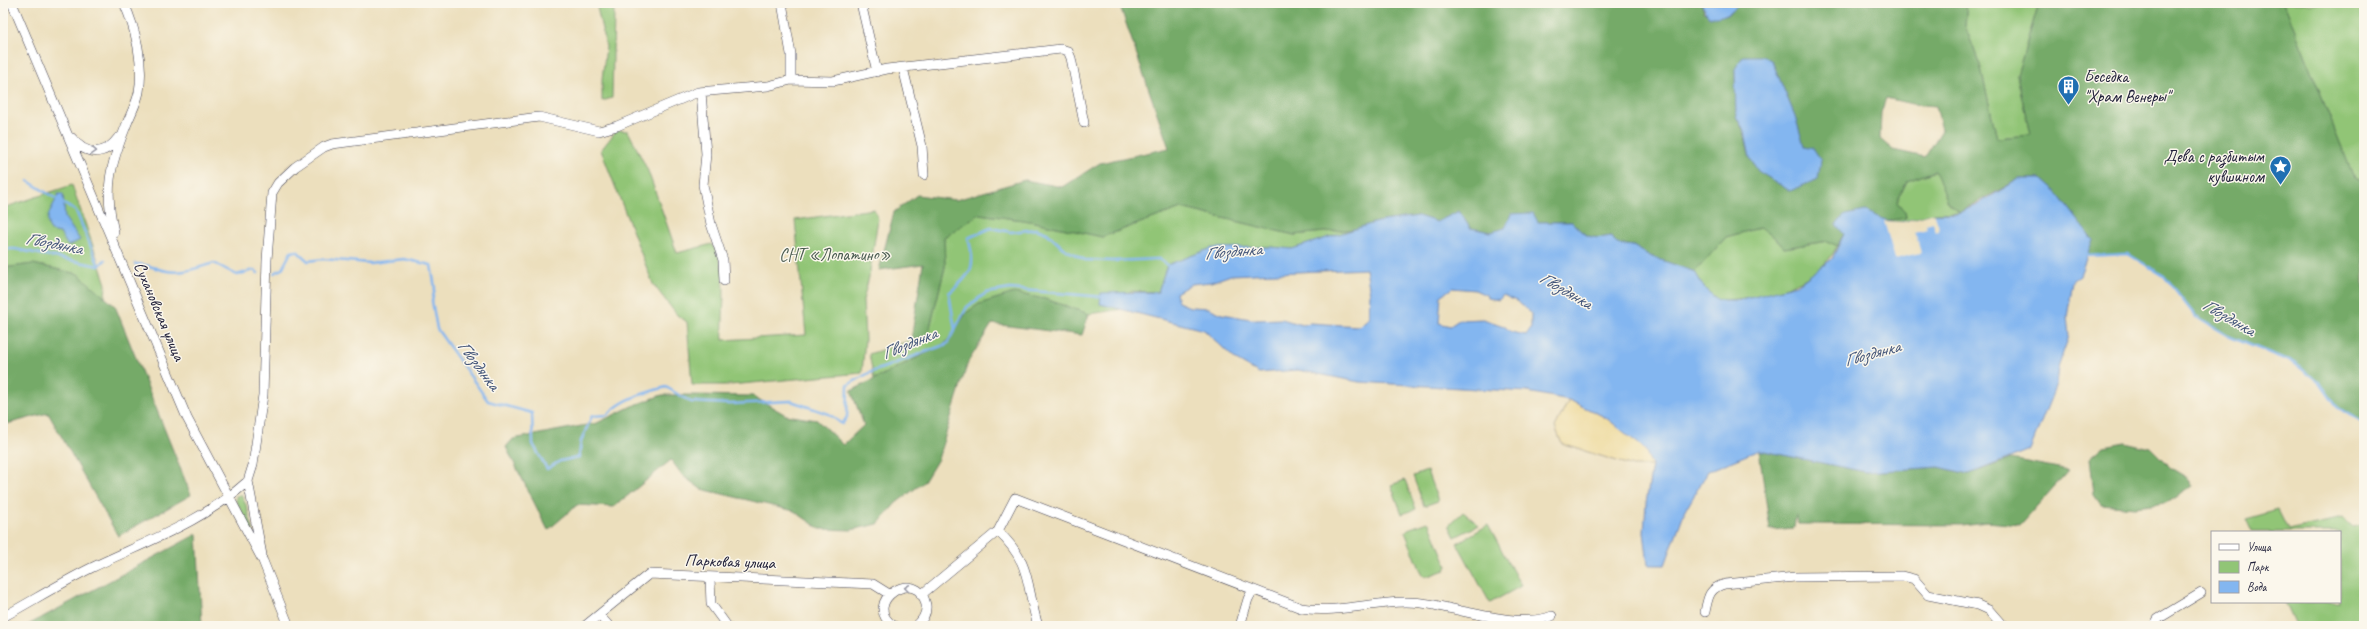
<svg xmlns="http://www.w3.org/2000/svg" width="2367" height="629" viewBox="0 0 2367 629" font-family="Caveat,sans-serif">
<rect width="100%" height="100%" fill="#fbf7ec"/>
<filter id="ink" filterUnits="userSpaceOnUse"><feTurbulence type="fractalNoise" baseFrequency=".025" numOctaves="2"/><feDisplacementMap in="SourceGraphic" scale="8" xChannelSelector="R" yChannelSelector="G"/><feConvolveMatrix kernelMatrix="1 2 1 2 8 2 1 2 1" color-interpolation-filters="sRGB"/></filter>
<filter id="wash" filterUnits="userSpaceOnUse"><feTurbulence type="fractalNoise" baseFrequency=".012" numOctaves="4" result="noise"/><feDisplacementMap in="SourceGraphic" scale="16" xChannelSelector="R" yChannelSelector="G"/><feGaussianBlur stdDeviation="0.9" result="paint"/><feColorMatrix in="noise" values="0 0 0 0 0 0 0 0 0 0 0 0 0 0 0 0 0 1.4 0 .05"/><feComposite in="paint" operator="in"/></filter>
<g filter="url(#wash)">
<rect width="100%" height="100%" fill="#ecdfbd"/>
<path fill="#91c576" stroke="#5a7458" d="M596 3H612L614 13 612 98 602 101V79L606 47Z
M1967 3H2039L2017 75 2030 135 1997 138 1980 65 1965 26Z
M2284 3H2364V182L2354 178Z
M617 130 628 131 648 171 677 253 712 244C731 270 721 311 723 340L806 335 795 220 874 209 878 219 869 277 863 300 865 339 862 373 730 385H692L687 322 677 315 653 284 601 150Z
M1936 171 1948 202 1960 212 1934 213 1903 222 1884 221 1906 217 1905 212 1897 202 1907 181Z
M72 185 106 284 105 298 78 274 33 264 3 268V208Z
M1181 208 1294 235 1355 229 1292 249 1271 247 1212 248 1167 265 1158 292 1131 291 1100 304 1124 309 1089 314 1045 299 966 313 946 343 874 379 869 354 928 335 945 267 944 237 979 214 1030 221 1102 237Z
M1760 228 1772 235 1784 248 1828 241 1837 246C1820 285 1757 300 1718 300L1705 289 1695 272 1726 237Z
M1427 471 1438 501 1424 506 1413 476Z
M1405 480 1416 509 1402 514 1391 485Z
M241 495 247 507 255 538 236 501V496Z
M2278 510 2288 530 2343 518 2353 527 2363 524 2364 626H2296L2285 602H2340V532H2252L2246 519Z
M1463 512 1479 525 1455 537 1449 525Z
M1427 522 1430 524 1447 566 1445 570 1425 577 1422 574 1405 532 1408 529Z
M1488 525 1521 586 1490 603 1457 543Z"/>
<path fill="#74aa67" stroke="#4b6651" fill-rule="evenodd" d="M1119 3H1701L1704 12 1727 15 1740 3H1967L1965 26 1980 65 1997 138 2030 135 2017 75 2039 3H2284L2354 178 2364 182V424L2337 407 2320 383 2294 363 2228 336 2196 317 2164 276 2128 254 2087 256 2093 240 2059 195 2041 179H2019L1960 212 1948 202 1935 171 1907 181 1897 202 1905 212 1906 218 1884 221 1866 211 1844 234 1837 246 1828 241 1784 248 1772 235 1759 228 1726 237 1695 272 1650 256 1633 246 1617 244 1611 236C1591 240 1585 237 1572 222H1538L1491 232 1470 228 1459 211 1437 222 1418 216 1377 222 1355 229 1294 235 1181 208 1102 237 1030 221 979 214 944 237 945 267 928 335 911 340 923 264 879 270 894 212 917 195 956 200 1025 180 1062 187 1100 163 1169 148ZM1764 56 1772 61 1795 116 1804 147 1750 158 1744 132 1736 116 1735 69ZM1886 98 1912 104 1936 106 1942 130 1925 157 1893 150 1880 139 1881 113Z
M33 264 78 274 115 306 191 495 118 536 48 413 3 425V268Z
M1014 293 1045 299 1089 314 1082 335 992 324 968 362 938 459 924 482 896 503 878 524 851 530 820 529 794 511 701 489 683 476 671 460 614 507 577 505 548 530 506 447 513 439 597 423 632 406 662 395H694L753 396 786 415 817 420 843 445 864 425 851 391 946 343 966 313 979 304Z
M2125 442 2151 448 2171 468 2189 479 2193 486 2166 503 2135 507 2101 504 2094 494 2090 458 2104 446Z
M1759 450 1866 472 1939 467 1969 474 2011 459 2069 470 2020 525 1987 522 1961 525 1798 524 1796 515 1794 528 1770 530Z
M197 534 202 626H26Z"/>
<path fill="#eeda9e" stroke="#887e6c" d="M1569 400C1594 412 1628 426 1645 448 1648 453 1650 460 1652 466H1633L1562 444 1555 427Z"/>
<path fill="#83b6f0" stroke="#526c96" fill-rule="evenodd" d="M1701 3H1740C1730 13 1724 18 1709 17Z
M1743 56H1764L1772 61 1795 116 1804 146 1813 148 1821 160 1818 179 1790 191 1758 171 1750 158 1745 132 1736 116 1735 69Z
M2019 179H2041L2059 195 2093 240 2080 275 2073 281 2067 317 2069 336 2058 367 2056 385 2030 450 1969 474 1939 467 1866 472 1759 450 1708 471 1684 513 1665 565H1648L1644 532 1646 503 1652 466 1645 449 1605 417 1569 400 1528 392 1359 382 1298 370 1259 373 1236 360 1204 330 1100 304 1101 293 1158 292 1167 265 1212 248 1271 247 1292 249 1377 222 1418 216 1437 222 1459 211 1470 228 1491 232 1505 228 1511 214 1533 213 1538 222H1572C1585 237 1591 240 1611 236L1617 244 1633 246 1650 256 1695 272 1705 289 1718 300H1738L1797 285 1832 259 1844 234 1836 225 1845 215 1866 211C1897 228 1900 222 1932 214 1941 212 1951 215 1960 212 1974 208 2004 188 2019 179ZM1366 269 1370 294 1369 318 1359 326 1310 323 1302 325 1282 319 1256 320 1222 314 1209 308 1190 307 1178 302 1176 293 1191 284 1211 282 1231 275ZM1452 288 1475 290 1486 295 1488 298 1499 300 1503 295 1518 302 1531 313V328L1526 335 1511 332 1504 326 1483 319 1459 320 1450 326 1439 323 1441 296Z
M58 194H63L65 218 80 240 68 246 60 233 51 231C42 216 54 208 58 194Z"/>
<path fill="#ecdfbd" d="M1934 213 1940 230 1936 232 1933 223 1926 225 1927 229 1915 232 1921 253 1895 259 1884 221 1903 222Z"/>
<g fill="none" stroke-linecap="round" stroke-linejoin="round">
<path stroke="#83b6f0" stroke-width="2.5" d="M28 181 58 200
M62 203 76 211 99 266 105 260
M3 249H15L99 266
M2085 256 2128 254 2164 276 2196 317 2228 336 2294 363 2320 383 2337 407 2364 424
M135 264C146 264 152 267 162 270 180 275 197 268 214 263L237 275 254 270 258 273
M274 273 282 269 291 252 297 251 308 261 323 259 370 263 404 259 431 265 435 288 432 301 437 329 488 401 532 413 533 444 547 469 560 461 579 457 581 441 592 416 607 415C623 398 644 393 666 387L691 402 730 404 791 401 829 414 842 424 847 417 848 385 869 373 947 344 967 307 986 293 1010 289 1104 297
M955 330 949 293C972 274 977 267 968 238L991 228 1011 232 1036 229 1047 233 1063 248 1085 260 1113 261 1159 259 1167 265"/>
</g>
</g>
<g filter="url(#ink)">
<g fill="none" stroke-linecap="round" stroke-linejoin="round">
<defs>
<path id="minor" d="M12 3 187 418 263 561 289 626
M782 3 791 54V80
M861 3 877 72
M903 68 922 146 924 175
M701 92 706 154 703 185 711 224 723 260 724 281
M72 138C86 156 105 156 118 138
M114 232C104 189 110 166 126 126 130 115 137 103 139 92 144 63 136 30 124 3
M248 481 253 465 263 395 267 260 272 193 278 183 295 167 324 147 332 144 539 117 599 131 617 126 698 92 768 86 791 80 833 81 887 69 1061 49 1068 51 1071 58 1084 123
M998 531C1033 565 1025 583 1038 626
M710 577 711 604 727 626
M921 595 998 531 1015 498 1301 608C1344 615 1387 596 1429 604 1462 610 1522 629 1552 616
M1705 612C1708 597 1709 588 1725 584L1795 577 1902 576 1914 579 1928 595 1978 605 1989 610 2003 626
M599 615 609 626
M3 617C32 601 61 583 91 568 145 542 203 522 248 481L262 555
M585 626 649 574 873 584 889 594
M894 626C859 603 918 564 926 605 927 614 922 621 916 626
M1240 626 1248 599 1253 590
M2154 626 2158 619 2201 593"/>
</defs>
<use href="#minor" stroke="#403e4e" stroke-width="10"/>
<use href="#minor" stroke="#fff" stroke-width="9"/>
</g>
<defs><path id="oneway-chevron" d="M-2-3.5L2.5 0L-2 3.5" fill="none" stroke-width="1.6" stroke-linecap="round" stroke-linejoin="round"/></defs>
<g stroke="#9c9ca7">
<use href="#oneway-chevron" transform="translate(94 151) rotate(4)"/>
<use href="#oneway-chevron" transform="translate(907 588) rotate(-173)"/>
</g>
</g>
<defs>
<symbol id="building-pin" viewBox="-11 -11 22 30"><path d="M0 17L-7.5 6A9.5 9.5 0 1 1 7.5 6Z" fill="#1f6fb2" stroke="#fbf7ec"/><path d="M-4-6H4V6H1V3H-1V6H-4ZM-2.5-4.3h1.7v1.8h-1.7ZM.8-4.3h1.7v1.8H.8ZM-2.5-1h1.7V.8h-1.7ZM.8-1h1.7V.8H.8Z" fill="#fff"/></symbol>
<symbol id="sight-pin" viewBox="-11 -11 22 30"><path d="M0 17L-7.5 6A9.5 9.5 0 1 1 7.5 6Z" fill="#1f6fb2" stroke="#fbf7ec"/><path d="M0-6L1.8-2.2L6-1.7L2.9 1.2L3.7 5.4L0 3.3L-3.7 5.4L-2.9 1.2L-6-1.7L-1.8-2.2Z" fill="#fff"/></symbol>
</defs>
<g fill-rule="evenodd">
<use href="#building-pin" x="2056" y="74" width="25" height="34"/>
<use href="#sight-pin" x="2268" y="154" width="25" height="34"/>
</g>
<g text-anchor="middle" stroke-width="3" stroke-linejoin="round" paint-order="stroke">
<g font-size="17" fill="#22223b" stroke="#fbf7ec" text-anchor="start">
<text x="2084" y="82">Беседка<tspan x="2084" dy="20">"Храм Венеры"</tspan></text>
<text x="2264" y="162" text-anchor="end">Дева с разбитым<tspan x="2264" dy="20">кувшином</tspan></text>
</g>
<g font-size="17" fill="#495b50" stroke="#fbf7ec">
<text x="835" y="260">СНТ «Лопатино»</text>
</g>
<g font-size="17" fill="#22223b" stroke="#fbf7ec">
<text transform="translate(160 311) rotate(67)" y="6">Сухановская улица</text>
<text transform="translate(730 561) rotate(2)" y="6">Парковая улица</text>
</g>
<g font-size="18" font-style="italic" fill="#44567a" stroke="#fbf7ec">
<text transform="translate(54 243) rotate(11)" y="6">Гвоздянка</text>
<text transform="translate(1233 251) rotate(-5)" y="6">Гвоздянка</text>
<text transform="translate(1566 290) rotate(30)" y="6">Гвоздянка</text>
<text transform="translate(2229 317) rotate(30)" y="6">Гвоздянка</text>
<text transform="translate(909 343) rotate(-22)" y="6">Гвоздянка</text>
<text transform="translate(1872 353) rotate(-15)" y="6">Гвоздянка</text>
<text transform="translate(479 365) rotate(53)" y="6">Гвоздянка</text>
</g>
</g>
<rect width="2367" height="629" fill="none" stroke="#fbf7ec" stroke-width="16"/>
<rect x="2211" y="531" width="130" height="72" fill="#fbf7ec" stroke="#a4a2a5"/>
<rect x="2219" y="544" width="20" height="6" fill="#ffffff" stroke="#a4a2a5"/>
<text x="2247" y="551" font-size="12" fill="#22223b">Улица</text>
<rect x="2219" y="561" width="20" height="12" fill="#91c576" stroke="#a4a2a5"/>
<text x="2247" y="571" font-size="12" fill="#22223b">Парк</text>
<rect x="2219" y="581" width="20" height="12" fill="#83b6f0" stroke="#a4a2a5"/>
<text x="2247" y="591" font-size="12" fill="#22223b">Вода</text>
</svg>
